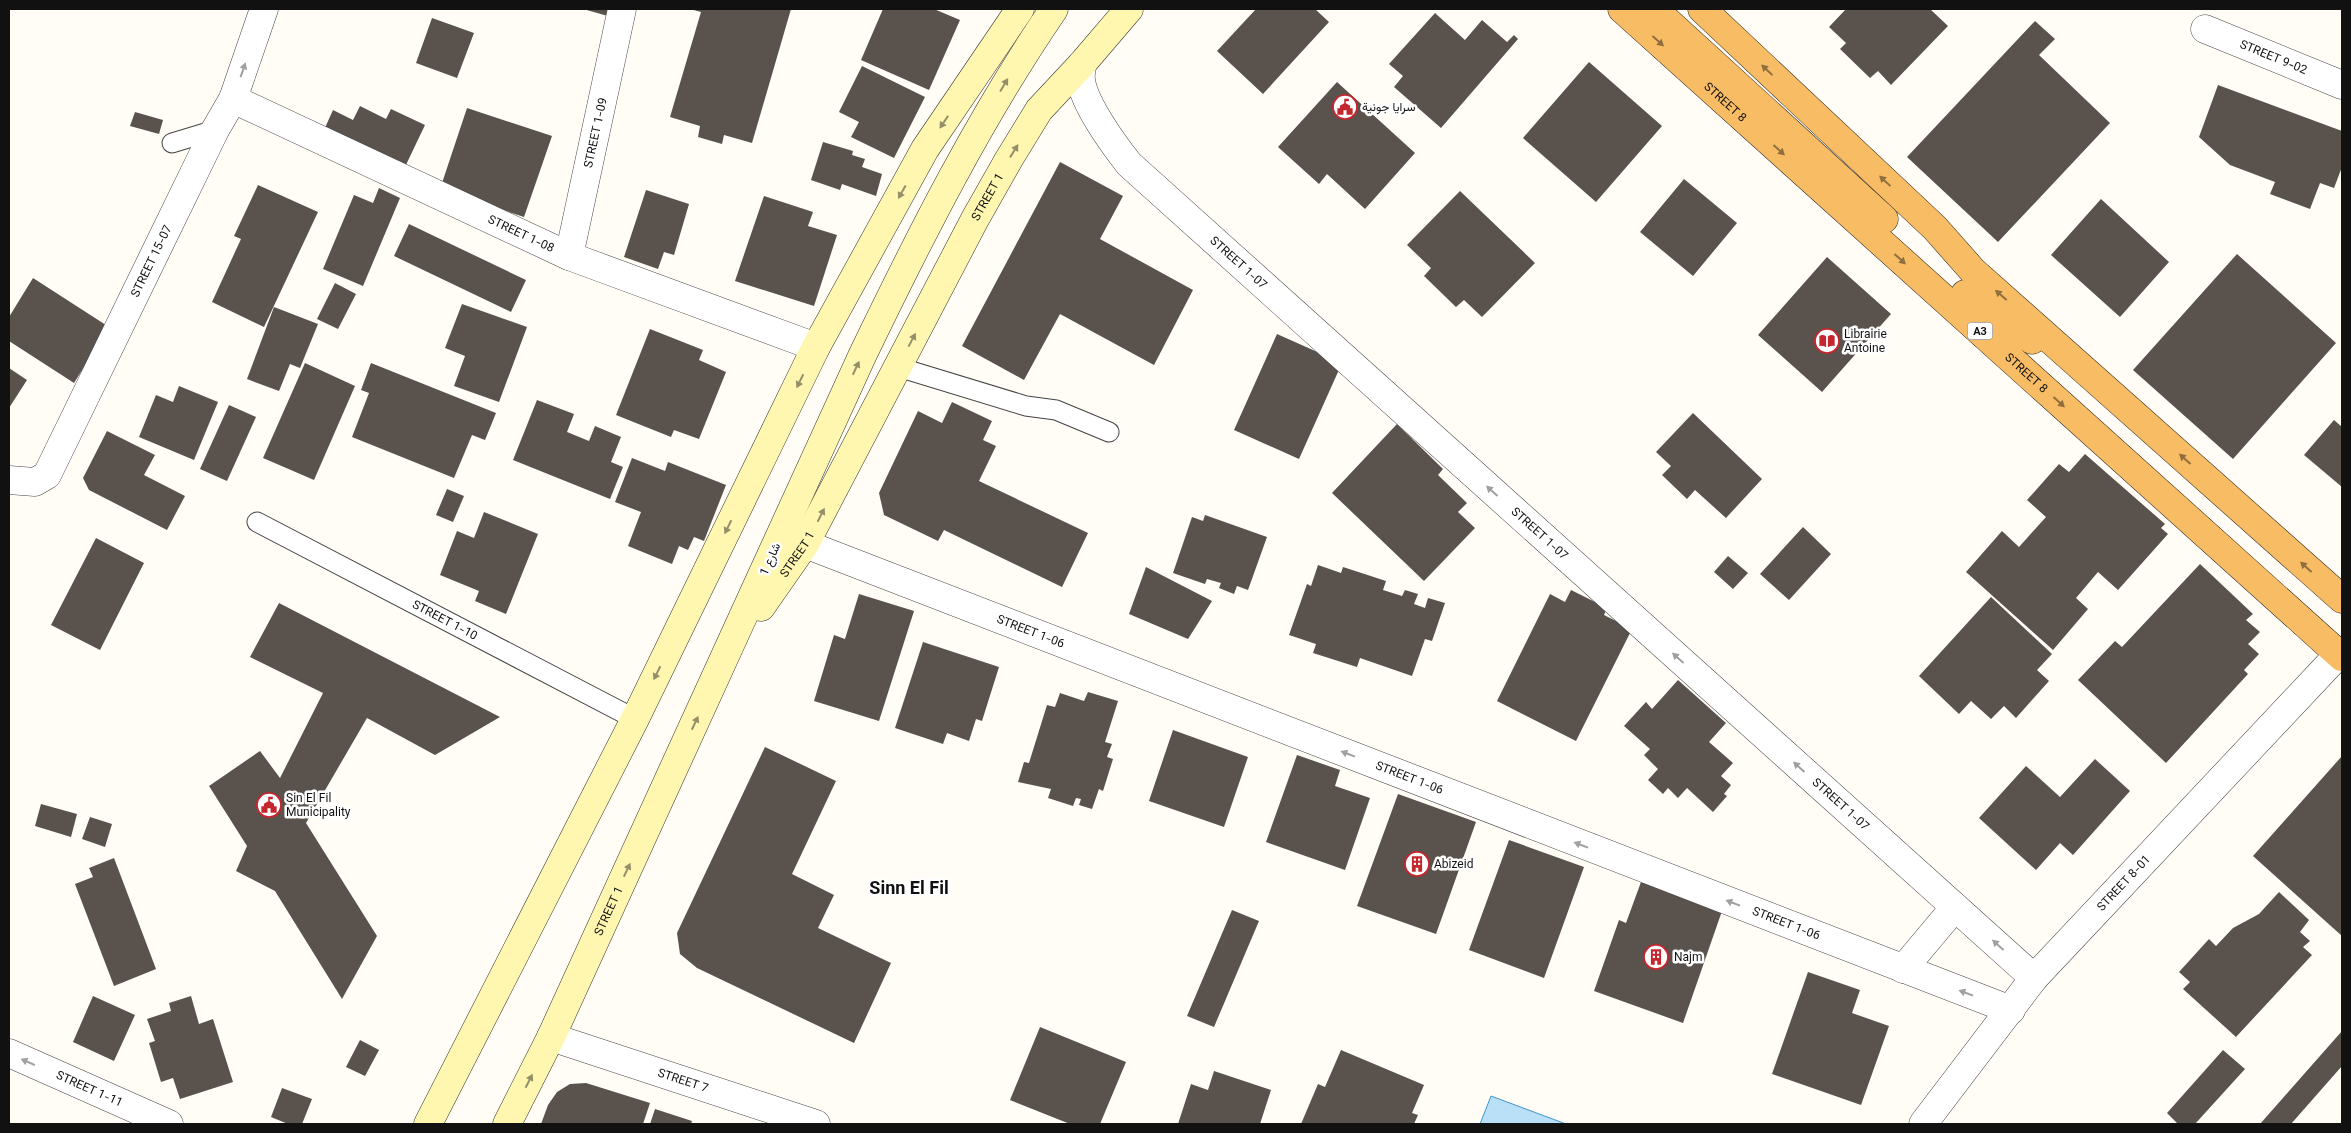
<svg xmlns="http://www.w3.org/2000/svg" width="2351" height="1133" viewBox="0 0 2351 1133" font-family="Georgia,Vazirmatn,serif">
<rect width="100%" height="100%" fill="#fffdf5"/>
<path fill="#b9e0f7" stroke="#3f96cf" d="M1491 1096 1566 1124H1480Z"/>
<path fill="#5a524d" d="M583 9H618L615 18Z
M690 9H791L752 143 724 135 722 144 698 137 700 126 670 117 701 12Z
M883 9H934L960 20 929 90 861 60Z
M1256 9H1315L1329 22 1263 94 1217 51Z
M1846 9H1930L1948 26 1891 85 1878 71 1870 78 1840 49 1846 43 1829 27Z
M1435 13 1465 40 1482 20 1507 42 1514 35 1518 39 1441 128 1394 87 1403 76 1389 64Z
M432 18 474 33 457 78 416 63Z
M2035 21 2055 39 2039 55 2110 123 1998 242 1907 157Z
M1589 62 1662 126 1596 202 1523 138Z
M862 66 925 97 894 158 851 137 859 122 839 112Z
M1337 82 1415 153 1365 209 1327 174 1319 184 1278 147Z
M2218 85 2342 131V167L2334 188 2320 183 2310 209 2270 194 2275 182 2230 165 2199 137Z
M360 106 386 119 391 109 425 125 404 169 324 130 333 110 353 120Z
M467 108 552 136 524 217 440 189Z
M135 112 163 120 159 134 130 126Z
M823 142 853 151 852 155 865 159 862 167 882 174 876 196 842 184 840 190 811 180Z
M1060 162 1123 196 1100 239 1193 290 1154 365 1060 314 1024 380 962 346Z
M1684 179 1737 223 1693 276 1640 232Z
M258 185 318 212 264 327 212 302 241 239 234 236Z
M379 188 400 198 363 286 323 269 354 195 373 203Z
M646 190 689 204 674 255 664 252 658 269 624 257Z
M1460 191 1535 263 1482 317 1464 300 1456 307 1424 276 1431 268 1407 245Z
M764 196 813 212 808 226 837 235 814 306 735 281Z
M2101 199 2169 262 2120 317 2051 255Z
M409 224 526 280 511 312 394 256Z
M2237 254 2336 343 2233 459 2133 370Z
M1827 257 1891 314 1822 392 1758 335Z
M33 278 109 327 74 383 9 341V317Z
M335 283 356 294 338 329 317 319Z
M462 304 527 327 499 402 454 386 465 356 445 348Z
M274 307 318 324 300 368 290 364 279 391 247 379Z
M650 329 703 350 699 360 726 372 699 439 674 430 671 437 616 415Z
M1277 334 1342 363 1299 459 1234 430Z
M305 363 355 386 314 480 263 458Z
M371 363 496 413 485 440 472 435 454 478 352 437 369 393 361 390Z
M9 368 27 380 9 408Z
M179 386 218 402 194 460 139 437 156 395 173 402Z
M537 400 574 414 567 432 589 441 595 426 621 437 611 462 623 467 610 499 513 460Z
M952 402 992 421 983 440 996 446 979 481 1088 533 1062 587 944 530 938 541 884 515 879 493 918 411 942 423Z
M229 405 256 417 227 481 200 469Z
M1693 413 1762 479 1726 518 1695 490 1687 499 1662 475 1671 466 1656 452Z
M2334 420 2342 427V487L2304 455Z
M1397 424 1443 469 1438 475 1467 503 1458 512 1475 528 1424 581 1332 493Z
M107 431 155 455 144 475 185 496 167 530 89 490 83 478Z
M2085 454 2165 524 2161 528 2168 534 2118 590 2098 572 2076 598 2088 609 2053 650 1966 572 2002 531 2019 547 2046 517 2027 500 2059 464 2069 472Z
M632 458 665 471 668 462 726 485 704 541 694 537 688 550 679 546 672 564 628 546 641 512 615 502Z
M447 489 464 496 453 522 436 515Z
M484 512 538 534 506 614 475 601 479 591 440 575 457 531 474 538Z
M1205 515 1267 537 1248 590 1237 586 1234 594 1219 588 1221 583 1207 579 1205 584 1173 573 1192 517 1203 521Z
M1803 527 1831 554 1789 600 1760 574Z
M96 538 144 563 100 650 51 625Z
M1728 556 1748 573 1733 589 1714 572Z
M2200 564 2253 614 2246 620 2260 632 2248 644 2259 654 2244 670 2248 674 2166 763 2078 680 2115 641 2122 647Z
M1318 565 1341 573 1343 567 1386 581 1383 590 1402 596 1405 590 1418 594 1414 604 1425 608 1428 598 1445 603 1432 641 1425 639 1412 676 1360 658 1357 667 1313 653 1316 644 1289 635 1307 584 1311 586Z
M1146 567 1212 601 1188 639 1129 614Z
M1571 590 1607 608 1604 615 1632 629 1576 741 1497 701 1550 594 1565 602Z
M859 594 914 611 879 721 814 701 834 635 845 639Z
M1991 597 2052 654 2037 670 2049 681 2016 718 2004 706 1991 719 1971 701 1959 714 1919 676Z
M279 603 500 717 435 755 367 718 306 823 377 936 342 999 275 891 236 871 247 846 209 786 260 751 280 778 323 693 250 657Z
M923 642 999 667 982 721 976 719 969 741 947 733 943 744 895 728Z
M1678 680 1726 723 1709 742 1733 763 1721 776 1731 785 1724 794 1727 796 1713 812 1687 788 1678 798 1668 788 1663 794 1648 780 1658 769 1644 755 1650 749 1624 726 1646 702 1652 709Z
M1088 692 1118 701 1105 742 1112 744 1107 757 1113 759 1103 791 1099 789 1092 809 1079 805 1081 799 1076 798 1073 806 1048 798 1051 789 1018 782 1024 762 1029 763 1047 705 1055 707 1060 693 1084 701Z
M1173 730 1248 757 1224 827 1149 801Z
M765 747 836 781 792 874 834 895 818 928 891 963 854 1043 697 968 680 954 677 933Z
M1297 755 1340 770 1335 786 1370 798 1345 870 1266 842Z
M2342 756V936L2253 856Z
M2095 759 2130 791 2073 855 2060 843 2036 870 1979 818 2026 766 2060 797Z
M1398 794 1476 822 1436 934 1357 906Z
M41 804 77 814 71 837 35 826Z
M90 817 112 824 105 847 82 839Z
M1509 840 1584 867 1544 978 1469 950Z
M114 858 156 969 114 986 75 884 93 877 89 868Z
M1641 882 1722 911 1683 1023 1594 991 1619 920 1626 923Z
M2279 892 2309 920 2300 932 2310 941 2303 947 2312 955 2236 1037 2183 989 2190 982 2179 972 2209 939 2216 946 2233 928 2259 914Z
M1232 910 1259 921 1214 1027 1187 1016Z
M1808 972 1860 990 1852 1013 1889 1026 1861 1105 1772 1074Z
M93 996 135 1015 114 1061 73 1042Z
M191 996 199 1024 213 1019 233 1082 180 1099 173 1078 161 1082 149 1043 155 1041 147 1019 171 1011 169 1003Z
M1040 1027 1126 1062 1100 1124H1070L1010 1100Z
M2342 1031V1066L2291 1124H2260Z
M360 1040 379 1050 365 1076 346 1067Z
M1341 1050 1424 1085 1412 1113 1418 1115 1414 1124H1301L1318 1084 1325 1087Z
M2223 1050 2245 1069 2195 1124H2178L2167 1113Z
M1214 1071 1271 1090 1260 1124H1178L1191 1084 1208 1090Z
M586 1083 650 1103 643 1124H541L548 1105 557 1092 570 1084Z
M282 1088 312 1099 302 1124H288L271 1117Z
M655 1109 692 1121 691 1124H650Z"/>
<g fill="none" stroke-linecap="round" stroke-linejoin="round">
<defs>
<g id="service">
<path d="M172 143 215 130"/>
<path d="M898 367 1026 406 1056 410 1109 432"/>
<path id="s1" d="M257 522 635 719"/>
</g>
<g id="minor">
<path id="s2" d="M2205 29 2342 85"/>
<path id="s3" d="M1082 64C1082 69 1080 75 1081 80 1084 104 1114 145 1129 164L2034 978"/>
<path id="s4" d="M233 99 569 256 816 347"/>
<path id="s5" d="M569 256 622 9"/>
<path id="s6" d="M9 480 35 482 47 475 215 130 233 99 264 9"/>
<path id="s7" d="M805 544 2011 1010"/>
<path d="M1903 969 1955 907"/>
<path id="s8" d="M1923 1124 2034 978 2339 654"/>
</g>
<g id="tertiary">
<path id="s9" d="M551 1037 816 1124"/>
<path id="s10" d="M9 1053 169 1124"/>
</g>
<g id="secondary">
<path id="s11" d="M761 607 805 544 975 219 1009 159 1039 110 1082 64 1129 9"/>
<path d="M428 1124 635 719 816 347 925 149 1020 9"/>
<path id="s12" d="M507 1124 551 1037 863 354C920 236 980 117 1054 9"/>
</g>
<g id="trunk">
<path id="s13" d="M1622 9 2342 657"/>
<path d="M1654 9 1884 219"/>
<path d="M1702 9 1935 228 1973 271 2342 599"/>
<path d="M1965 294 1986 312 2032 340"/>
</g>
</defs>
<use href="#service" stroke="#444" stroke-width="21"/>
<use href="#minor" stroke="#444" stroke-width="29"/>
<use href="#tertiary" stroke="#444" stroke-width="29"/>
<use href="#secondary" stroke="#333" stroke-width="29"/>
<use href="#trunk" stroke="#222" stroke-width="29"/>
<use href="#service" stroke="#fff" stroke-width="19"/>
<use href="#minor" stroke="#fff" stroke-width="28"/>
<use href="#tertiary" stroke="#fff" stroke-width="28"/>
<use href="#secondary" stroke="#fff6b0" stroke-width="28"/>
<use href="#trunk" stroke="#f7bc64" stroke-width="28"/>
</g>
<defs><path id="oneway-solid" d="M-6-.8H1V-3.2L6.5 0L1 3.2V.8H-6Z" transform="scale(1.25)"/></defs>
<g fill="#906f3f">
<use href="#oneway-solid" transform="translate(1658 41) rotate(42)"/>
<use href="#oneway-solid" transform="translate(1767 70) rotate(-137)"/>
<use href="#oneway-solid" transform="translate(1779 150) rotate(42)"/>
<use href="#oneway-solid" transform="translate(1885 181) rotate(-137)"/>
<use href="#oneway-solid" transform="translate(1900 259) rotate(42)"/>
<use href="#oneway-solid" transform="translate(2001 295) rotate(-139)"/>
<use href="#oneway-solid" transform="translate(2059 402) rotate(42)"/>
<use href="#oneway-solid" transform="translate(2185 459) rotate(-138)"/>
<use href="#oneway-solid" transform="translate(2306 567) rotate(-138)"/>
</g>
<g fill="#a0a0a0">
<use href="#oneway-solid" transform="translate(243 70) rotate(-71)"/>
<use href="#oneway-solid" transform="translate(1492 491) rotate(-138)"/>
<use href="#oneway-solid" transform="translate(1678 658) rotate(-138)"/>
<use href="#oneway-solid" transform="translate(1348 754) rotate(-159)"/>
<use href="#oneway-solid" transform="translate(1799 767) rotate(-138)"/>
<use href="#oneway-solid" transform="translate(1581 845) rotate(-159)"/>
<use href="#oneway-solid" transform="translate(1733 903) rotate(-159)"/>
<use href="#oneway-solid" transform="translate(1998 945) rotate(-138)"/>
<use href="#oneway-solid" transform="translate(1966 993) rotate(-159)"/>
<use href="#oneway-solid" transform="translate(28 1062) rotate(-156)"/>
</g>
<g fill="#948f68">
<use href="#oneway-solid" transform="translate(1004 85) rotate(-59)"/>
<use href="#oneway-solid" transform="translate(944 122) rotate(124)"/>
<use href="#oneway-solid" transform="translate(1014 151) rotate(-58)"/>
<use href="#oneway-solid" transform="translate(902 192) rotate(119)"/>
<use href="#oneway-solid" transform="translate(912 340) rotate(-62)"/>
<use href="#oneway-solid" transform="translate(856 368) rotate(-65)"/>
<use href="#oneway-solid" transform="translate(800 381) rotate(116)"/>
<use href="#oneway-solid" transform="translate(821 515) rotate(-63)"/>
<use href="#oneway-solid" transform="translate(728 527) rotate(116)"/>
<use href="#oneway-solid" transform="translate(657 673) rotate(116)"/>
<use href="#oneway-solid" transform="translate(695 723) rotate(-65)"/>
<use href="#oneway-solid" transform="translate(627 870) rotate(-65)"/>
<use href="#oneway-solid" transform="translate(529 1081) rotate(-63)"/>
</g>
<defs>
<symbol id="civic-ring" viewBox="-11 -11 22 22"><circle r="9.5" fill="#fff" stroke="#c4262e" stroke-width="1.5"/><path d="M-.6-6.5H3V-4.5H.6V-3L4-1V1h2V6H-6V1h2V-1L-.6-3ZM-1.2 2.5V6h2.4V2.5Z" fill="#c4262e"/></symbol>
<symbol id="library-ring" viewBox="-11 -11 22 22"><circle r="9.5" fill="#fff" stroke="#c4262e" stroke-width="1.5"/><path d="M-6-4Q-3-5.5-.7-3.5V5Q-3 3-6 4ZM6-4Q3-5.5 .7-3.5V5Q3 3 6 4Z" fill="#c4262e"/></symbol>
<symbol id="building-ring" viewBox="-11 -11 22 22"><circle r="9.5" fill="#fff" stroke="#c4262e" stroke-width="1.5"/><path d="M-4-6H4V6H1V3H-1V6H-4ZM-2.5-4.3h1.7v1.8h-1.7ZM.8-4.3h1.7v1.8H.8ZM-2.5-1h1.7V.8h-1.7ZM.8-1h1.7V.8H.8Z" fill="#c4262e"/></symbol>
</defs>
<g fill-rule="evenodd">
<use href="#civic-ring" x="1331" y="93" width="28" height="28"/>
<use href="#library-ring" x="1813" y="327" width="28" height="28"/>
<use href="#civic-ring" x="255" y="791" width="28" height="28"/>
<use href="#building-ring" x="1403" y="850" width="28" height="28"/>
<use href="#building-ring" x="1642" y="943" width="28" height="28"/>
</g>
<g text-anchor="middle" stroke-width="5" stroke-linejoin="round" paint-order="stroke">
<rect fill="#fff" stroke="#585858" stroke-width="1" x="1967.5" y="322.5" width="25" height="17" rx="4"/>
<g font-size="11" font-weight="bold" fill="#111">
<text x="1980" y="335">A3</text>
</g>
<g font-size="12" fill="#111" stroke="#fff">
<text dy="4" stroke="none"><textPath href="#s2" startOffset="74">STREET 9-02</textPath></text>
<text dy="4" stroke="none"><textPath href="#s13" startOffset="139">STREET 8</textPath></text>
<text dy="4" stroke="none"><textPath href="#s5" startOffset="126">STREET 1-09</textPath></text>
<text dy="4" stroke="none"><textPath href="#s11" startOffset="469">STREET 1</textPath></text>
<text dy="4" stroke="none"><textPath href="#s4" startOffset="318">STREET 1-08</textPath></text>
<text dy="4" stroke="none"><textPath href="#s6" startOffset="278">STREET 15-07</textPath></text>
<text dy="4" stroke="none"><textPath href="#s3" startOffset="261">STREET 1-07</textPath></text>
<text dy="4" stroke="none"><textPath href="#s13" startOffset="544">STREET 8</textPath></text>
<text dy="4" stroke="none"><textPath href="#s3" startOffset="666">STREET 1-07</textPath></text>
<text dy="4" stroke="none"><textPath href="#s11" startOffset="64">STREET 1</textPath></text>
<text transform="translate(770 559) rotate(-66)" y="4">شارع 1</text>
<text dy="4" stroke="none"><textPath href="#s1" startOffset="212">STREET 1-10</textPath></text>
<text dy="4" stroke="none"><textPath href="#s7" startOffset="242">STREET 1-06</textPath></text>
<text dy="4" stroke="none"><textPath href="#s7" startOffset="648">STREET 1-06</textPath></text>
<text dy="4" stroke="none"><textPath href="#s3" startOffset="1071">STREET 1-07</textPath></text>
<text dy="4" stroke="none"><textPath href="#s8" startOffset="314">STREET 8-01</textPath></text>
<text dy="4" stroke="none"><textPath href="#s12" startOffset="236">STREET 1</textPath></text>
<text dy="4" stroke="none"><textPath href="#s7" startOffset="1052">STREET 1-06</textPath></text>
<text dy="4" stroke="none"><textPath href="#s9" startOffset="139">STREET 7</textPath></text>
<text dy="4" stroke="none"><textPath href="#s10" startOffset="88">STREET 1-11</textPath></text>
</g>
<g font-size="12" fill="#111" stroke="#fff" text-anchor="start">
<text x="1362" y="111">سرايا جونية</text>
<text x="1844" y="338">Librairie<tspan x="1844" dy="14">Antoine</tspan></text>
<text x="286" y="802">Sin El Fil<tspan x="286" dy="14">Municipality</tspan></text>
<text x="1434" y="868">Abizeid</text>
<text x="1674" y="961">Najm</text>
</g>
<g font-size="18" font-weight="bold" fill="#111" stroke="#fff">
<text x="909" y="894">Sinn El Fil</text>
</g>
</g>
<rect width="2351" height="1133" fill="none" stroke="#111111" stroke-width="20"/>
</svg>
